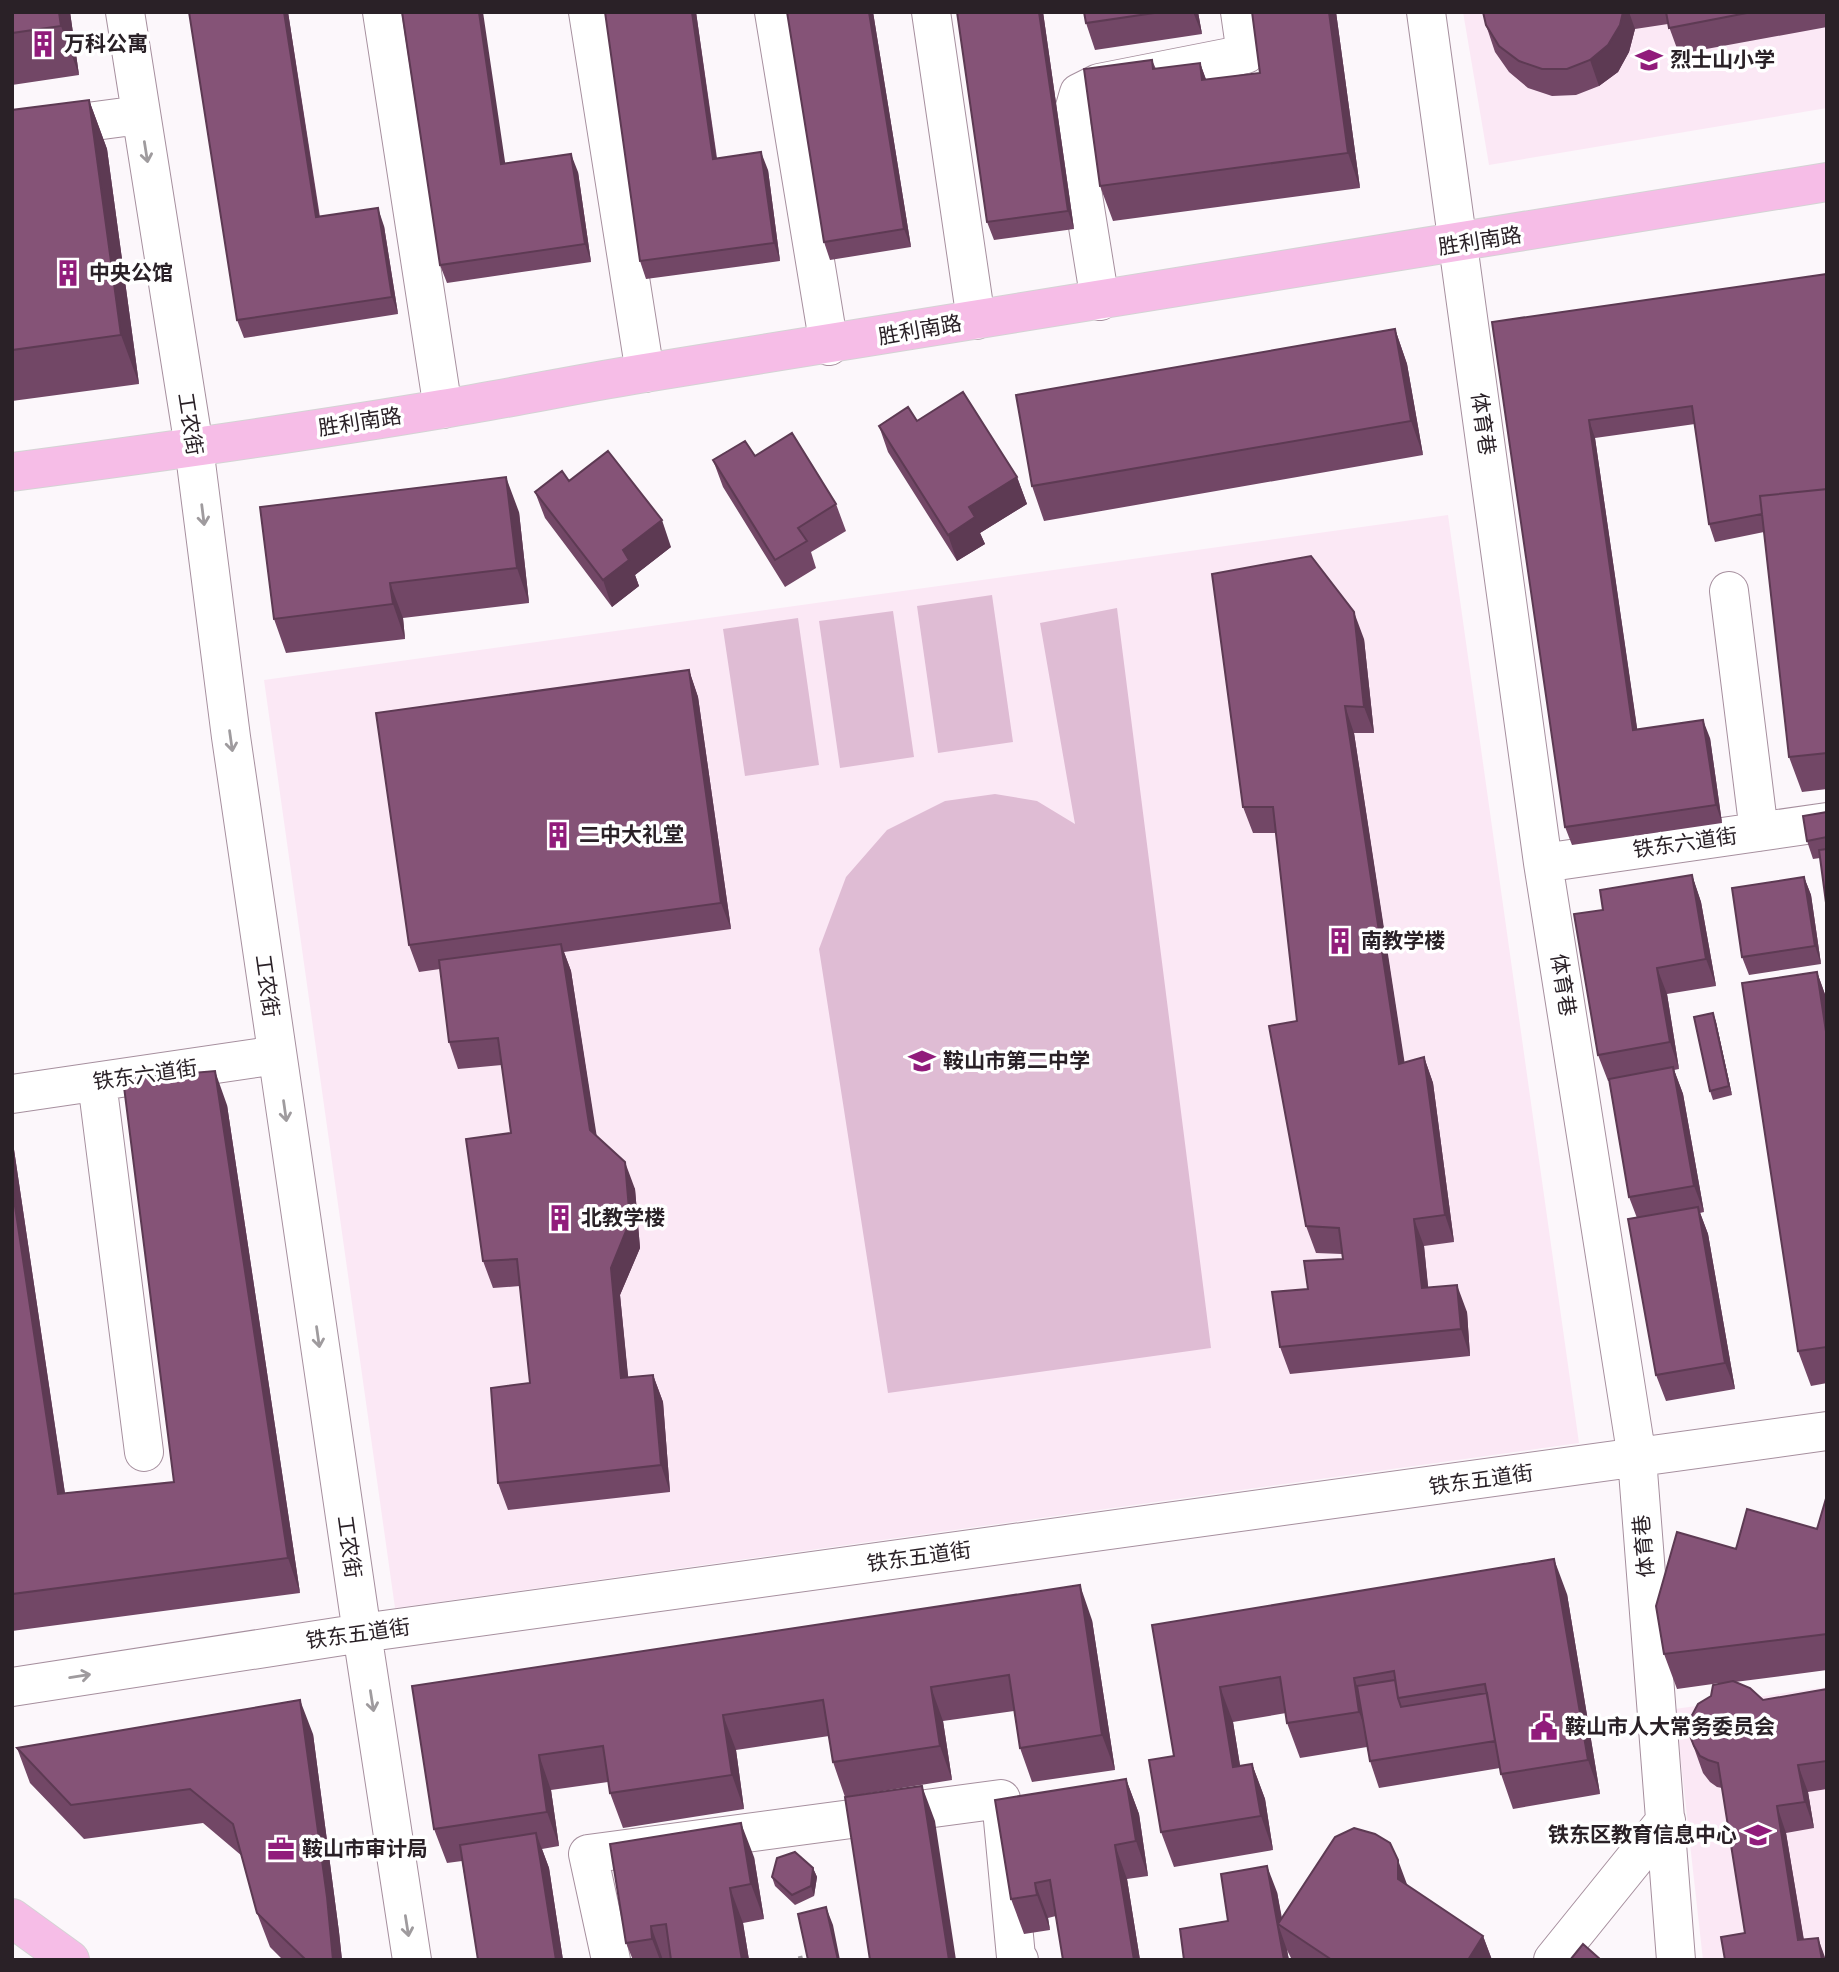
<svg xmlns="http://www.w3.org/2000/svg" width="1839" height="1972" viewBox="0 0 1839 1972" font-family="Ubuntu,'Noto Sans SC',sans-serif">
<rect width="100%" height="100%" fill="#fcf7fb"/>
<path fill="#fbe8f5" d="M1463 12H1827V108L1489 165Z
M1448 515 1579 1443 395 1608 264 680Z
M1827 1687V1960H1703L1675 1709Z"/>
<path fill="#dfbcd4" d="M992 595 1013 742 938 753 917 606Z
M1117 608 1211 1348 888 1393 819 949 846 877 887 830 945 801 995 794 1037 801 1075 824 1040 623Z
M893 611 914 757 840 768 819 621Z
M798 618 819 765 745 776 723 629Z"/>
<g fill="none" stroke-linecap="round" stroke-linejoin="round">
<defs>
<path id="minor" d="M125 12 194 447 231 737 362 1633 412 1960
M382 12 443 409
M588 12 645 373
M774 12 829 346
M931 12 976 320
M1426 12 1543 863 1637 1458 1676 1960
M12 132 140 115
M1100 301 1071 121 1079 93 1099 83 1246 54 1240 12
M1729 591 1759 832
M1543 863 1827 822
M97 1082 144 1452
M12 1094 277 1055
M12 1687 362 1633 1827 1431
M611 1960 588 1854 1001 1799 1016 1957 1019 1960
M1553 1960 1666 1820"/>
<path id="major" d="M12 472C156 453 299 433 442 409 512 398 581 383 651 372 1043 312 1435 248 1827 182
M12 1918 70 1960"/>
</defs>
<use href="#minor" stroke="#a68f9e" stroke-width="40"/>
<use href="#major" stroke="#d4d3d4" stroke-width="40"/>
<path stroke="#a09a9f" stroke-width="4.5" stroke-dasharray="5 3.5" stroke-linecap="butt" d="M800 1956 801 1960"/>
<use href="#minor" stroke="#fff" stroke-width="38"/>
<use href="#major" stroke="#f6bde7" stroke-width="38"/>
</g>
<path fill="#724766" d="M12 12H70L79 75 12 85Z
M189 12H288L320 217 384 226 398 314 244 338 237 320Z
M696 12 717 158 768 170 780 261 646 279 640 261Z
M787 12H873L911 247 830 260 824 242Z
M1043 12 1074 229 994 240 987 222Z
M1084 12H1198L1202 34 1095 50 1086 23Z
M1336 12 1360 188 1113 221 1100 186 1152 60 1156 69 1200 63 1206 80 1260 73Z
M1483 12H1827V27L1679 54 1668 24 1635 29 1629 52 1618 72 1599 86 1576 95 1552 96 1528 88 1509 72 1495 52 1486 25Z
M89 100 107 149 139 384 12 401V110Z
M505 164 578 172 591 262 447 283 440 265Z
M1827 274V789L1802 792 1789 757 1764 532 1715 542 1709 524 1695 424 1595 438 1637 729 1710 738 1722 823 1572 845 1565 827 1492 322Z
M1395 329 1407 364 1423 455 1044 521 1032 486Z
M917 421 1017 477 1027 504 980 533 985 544 957 561 888 452 879 426Z
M755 456 836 504 846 531 811 552 816 568 785 587 723 487 713 460Z
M569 481 671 547 635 575 639 586 612 607 545 518 535 492Z
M519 512 529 603 403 618 405 639 286 653 274 619Z
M1364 639 1374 733H1354L1404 1063 1424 1057 1433 1083 1454 1242 1424 1246 1428 1288 1467 1312 1470 1356 1290 1374 1280 1347 1308 1289 1343 1259 1342 1254 1316 1253 1306 1226 1297 1021 1276 833H1253L1243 807Z
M689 670 698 697 731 929 564 952 571 971 596 1136 635 1189 640 1248 620 1295 628 1378 653 1375 663 1402 670 1492 508 1510 498 1483 530 1383 520 1286 493 1288 483 1261 511 1133 502 1065 458 1069 449 1042 440 969 419 972 409 945Z
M1827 812V910L1820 858 1813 859 1807 841Z
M1692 875 1701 902 1716 986 1667 994 1679 1069 1674 1070 1683 1094 1704 1212 1700 1213 1708 1234 1735 1389 1666 1401 1656 1375 1637 1218 1629 1197 1609 1081H1608L1598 1055 1603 910Z
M1804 877 1811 895 1821 964 1749 975 1742 957Z
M1817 972 1827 1000V1383L1811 1386 1798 1351Z
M1713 1013 1716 1022 1732 1095 1713 1100 1710 1091Z
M227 1105 300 1593 12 1631V1136L65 1493 174 1482Z
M1827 1495V1670L1735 1682 1763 1700 1827 1689V1789L1808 1792 1814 1828 1786 1833 1804 1940 1826 1960 1745 1933 1722 1788 1717 1787 1710 1782 1703 1773 1688 1731 1711 1696 1720 1683 1677 1689 1664 1654 1736 1549 1817 1529Z
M1567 1594 1600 1794 1513 1809 1501 1774 1500 1768 1379 1788 1370 1761 1367 1747 1300 1758 1287 1723 1286 1713 1233 1722 1240 1766 1252 1764 1265 1799 1273 1850 1174 1867 1161 1832 1174 1756 1152 1625Z
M1092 1620 1115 1770 1032 1782 1020 1748 1014 1711 943 1721 952 1780 845 1797 833 1762 829 1736 736 1750 744 1809 623 1828 610 1793 608 1782 551 1790 559 1846 542 1849 549 1868 563 1960H478L462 1861 447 1863 434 1829 412 1686Z
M313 1734 339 1932 342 1960H283L270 1947 257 1913 242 1856 203 1823 84 1839 30 1783 17 1748Z
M1126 1779 1139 1814 1148 1876 1127 1879 1140 1960H1063L1056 1916 1048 1918 1050 1930 1024 1934 1011 1899Z
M754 1857 764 1919 743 1923 749 1960H633L626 1943Z
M813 1868 817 1877 814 1896 795 1905 775 1886 772 1877Z
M1408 1886 1483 1936 1492 1960H1292L1287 1950 1289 1960H1184L1228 1921 1277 1892 1282 1918Z"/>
<path fill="#5d3a53" d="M59 12H70L79 75 61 26Z
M284 12H288L322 235 316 217Z
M479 12H483L508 182 501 164Z
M692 12H696L719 177 713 159Z
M869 12H873L911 247 904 229Z
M1039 12H1043L1074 229 1068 211Z
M1193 12H1198L1202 34Z
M1329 12H1336L1360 188 1348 153Z
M1623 12H1629L1635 29 1629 52 1618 72 1599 86 1590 60Z
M1200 63 1213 98 1202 80Z
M89 100 107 149 139 384 121 335Z
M761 152 768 170 780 261 774 243Z
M571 154 578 172 591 262 585 244Z
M378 208 384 226 398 314 392 297Z
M1395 329 1407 364 1423 455 1411 421Z
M1589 420 1595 438 1640 748 1633 730Z
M506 477 519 512 529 603 517 568Z
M1017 477 1027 504 980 533 985 544 957 561 948 535 969 507Z
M662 520 671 547 635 575 639 586 612 607 603 580 623 550Z
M390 583 403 618 405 639 393 604Z
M1354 612 1364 639 1374 733 1364 707Z
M689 670 698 697 731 929 721 903Z
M1345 706 1354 733 1409 1091 1399 1064Z
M1703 720 1710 738 1722 823 1716 805Z
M1692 875 1701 902 1716 986 1706 959Z
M1804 877 1811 895 1821 964 1815 946Z
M561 944 571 971 600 1157 590 1130Z
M1657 968 1667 994 1679 1069 1670 1042Z
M1817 972 1827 1000V1038Z
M1713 1013 1716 1022 1732 1095 1729 1086Z
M1424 1057 1433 1083 1454 1242 1445 1215Z
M1673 1067 1683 1094 1704 1212 1694 1186Z
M215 1071 227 1105 300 1593 288 1558Z
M12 1136 70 1528 58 1494 12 1186Z
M625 1162 635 1189 640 1248 620 1295 631 1405 621 1378 611 1268Z
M1698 1207 1708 1234 1735 1389 1725 1363Z
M1414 1219 1424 1246 1431 1315 1422 1288Z
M1457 1285 1467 1312 1470 1356 1461 1329Z
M653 1375 663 1402 670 1492 661 1465Z
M1554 1559 1567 1594 1600 1794 1588 1760Z
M1080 1585 1092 1620 1115 1770 1102 1735Z
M1354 1678 1367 1712 1372 1746 1359 1712Z
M931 1687 943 1721 952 1780 940 1746Z
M1220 1687 1233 1722 1246 1802 1233 1767Z
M300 1700 313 1734 339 1932 342 1960H333Z
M723 1715 736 1750 744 1809 732 1775Z
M539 1755 551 1790 559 1846 547 1812Z
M1252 1764 1265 1799 1273 1850 1261 1816Z
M1798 1765 1808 1792 1814 1828 1805 1802Z
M1126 1779 1139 1814 1148 1876 1136 1841Z
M922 1786 935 1821 956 1960H949Z
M1777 1806 1786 1833 1807 1960 1798 1940Z
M741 1823 754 1857 764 1919 751 1884Z
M536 1833 549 1868 563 1960H556Z
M1115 1845 1127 1879 1140 1960H1134Z
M1398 1860 1411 1895 1398 1879Z
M1267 1866 1277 1892 1283 1927 1278 1924 1287 1950 1289 1960H1284Z
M813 1868 817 1877 814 1896 811 1886Z
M1035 1883 1048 1918 1050 1930 1037 1895Z
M730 1888 743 1923 749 1960H742Z
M826 1907 833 1925 840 1960H838Z
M651 1926 663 1960H660L652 1939Z
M1483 1936 1492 1960H1468Z
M1818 1938 1826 1960H1822Z"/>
<path fill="#855377" stroke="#5d3a53" stroke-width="2" d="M12 12H59L61 26 12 33Z
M189 12H284L316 217 378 208 392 297 237 320Z
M402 12H479L501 164 571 154 585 244 440 265Z
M605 12H692L713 159 761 152 774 243 640 261Z
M787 12H869L904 229 824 242Z
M957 12H1039L1068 211 987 222Z
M1084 12H1161L1086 23Z
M1252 12H1329L1348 153 1100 186 1084 69 1152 60 1153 69 1200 63 1202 80 1260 73Z
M1483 12H1623L1620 25 1608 45 1590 60 1567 69H1542L1519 61 1499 46 1486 25Z
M1666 12H1752L1669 28Z
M89 100 121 335 12 350V110Z
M1827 274V489L1760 496 1762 514 1709 524 1692 406 1589 420 1633 730 1703 720 1716 805 1565 827 1492 322Z
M1395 329 1411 421 1032 486 1016 395Z
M963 392 1017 477 969 507 975 517 948 535 879 426 908 407 917 421Z
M792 433 836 504 798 528 807 541 775 560 713 460 745 441 755 456Z
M608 451 662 520 623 550 629 560 603 580 535 492 562 471 569 481Z
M506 477 517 568 390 583 393 604 274 619 260 507Z
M1827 489V753L1789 757 1760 496Z
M1311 556 1354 612 1364 707 1345 706 1399 1064 1424 1057 1445 1215 1414 1219 1422 1288 1457 1285 1461 1329 1280 1347 1272 1292 1308 1289 1304 1261 1343 1259 1339 1228 1306 1226 1269 1026 1297 1021 1273 807H1243L1212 574Z
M689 670 721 903 409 945 376 713Z
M1827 812V837L1807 841 1803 816Z
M1827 849V910L1819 850Z
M1692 875 1706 959 1657 968 1670 1042 1598 1055 1574 914 1603 910 1600 890Z
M1804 877 1815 946 1742 957 1732 888Z
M561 944 590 1130 625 1162 630 1221 611 1268 621 1378 653 1375 661 1465 498 1483 491 1388 530 1383 517 1259 483 1261 466 1139 511 1133 498 1038 449 1042 439 960Z
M1817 972 1827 1038V1347L1798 1351 1742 983Z
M1713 1013 1729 1086 1710 1091 1694 1017Z
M1673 1067 1694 1186 1629 1197 1609 1079Z
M215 1071 288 1558 12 1594V1186L58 1494 174 1482 123 1079Z
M1698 1207 1725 1363 1656 1375 1628 1219Z
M1827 1495V1634L1664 1654 1656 1606 1677 1532 1736 1549 1747 1509 1817 1529Z
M1554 1559 1588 1760 1501 1774 1485 1684 1398 1698 1394 1671 1354 1678 1359 1712 1287 1723 1280 1677 1220 1687 1233 1767 1252 1764 1261 1816 1161 1832 1149 1760 1174 1756 1152 1625Z
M1080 1585 1102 1735 1020 1748 1009 1675 931 1687 940 1746 833 1762 823 1700 723 1715 732 1775 610 1793 603 1746 539 1755 547 1812 434 1829 412 1686Z
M1395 1680 1398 1698 1401 1707 1487 1693 1495 1741 1370 1761 1357 1686Z
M1733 1681 1750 1688 1763 1700 1827 1689V1761L1798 1765 1805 1802 1777 1806 1798 1940 1818 1938 1822 1960H1725L1721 1937 1745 1933 1718 1763 1708 1760 1700 1756 1694 1746 1688 1731 1691 1717 1698 1704 1711 1696 1713 1685Z
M300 1700 327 1897 333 1960H306L257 1913 233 1824 190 1789 71 1805 17 1748Z
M1126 1779 1136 1841 1115 1845 1134 1960H1063L1050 1880 1035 1883 1037 1895 1011 1899 995 1800Z
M922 1786 949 1960H870L845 1797Z
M741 1823 751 1884 730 1888 742 1960H671L666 1924 651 1926 652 1939 626 1943 610 1844Z
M1354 1828 1375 1834 1390 1843 1398 1860V1879L1483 1936 1468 1960H1332L1278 1924 1335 1837Z
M536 1833 556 1960H478L460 1845Z
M795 1852 813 1868 811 1886 792 1895 772 1877 777 1858Z
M1267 1866 1284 1960H1184L1180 1929 1228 1921 1221 1874Z
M826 1907 838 1960H808L798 1914Z
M1583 1944 1601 1960H1570Z"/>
<defs><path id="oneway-shaft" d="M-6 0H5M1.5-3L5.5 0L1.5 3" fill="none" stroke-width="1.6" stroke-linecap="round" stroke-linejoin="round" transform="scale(1.75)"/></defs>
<g stroke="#9f9b9e">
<use href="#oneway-shaft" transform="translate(146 152) rotate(81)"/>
<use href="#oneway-shaft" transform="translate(203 515) rotate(83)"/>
<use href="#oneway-shaft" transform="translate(231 741) rotate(82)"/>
<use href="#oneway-shaft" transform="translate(285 1111) rotate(82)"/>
<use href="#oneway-shaft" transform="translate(318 1337) rotate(82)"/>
<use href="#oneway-shaft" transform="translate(80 1676) rotate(-9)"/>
<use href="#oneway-shaft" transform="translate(372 1701) rotate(81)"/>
<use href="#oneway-shaft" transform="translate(407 1926) rotate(81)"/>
</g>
<defs>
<symbol id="building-bare" viewBox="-9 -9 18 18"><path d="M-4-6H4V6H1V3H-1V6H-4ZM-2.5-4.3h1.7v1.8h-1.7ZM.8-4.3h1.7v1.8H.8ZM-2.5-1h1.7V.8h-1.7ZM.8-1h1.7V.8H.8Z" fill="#911c7b" stroke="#fff" stroke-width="2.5" paint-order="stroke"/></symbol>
<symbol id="school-bare" viewBox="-9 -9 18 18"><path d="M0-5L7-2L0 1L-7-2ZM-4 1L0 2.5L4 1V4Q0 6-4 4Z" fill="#911c7b" stroke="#fff" stroke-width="2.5" paint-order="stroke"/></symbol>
<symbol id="civic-bare" viewBox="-9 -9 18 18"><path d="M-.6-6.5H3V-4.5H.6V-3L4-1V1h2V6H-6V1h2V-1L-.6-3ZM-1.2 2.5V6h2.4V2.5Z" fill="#911c7b" stroke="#fff" stroke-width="2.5" paint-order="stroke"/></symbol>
<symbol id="office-bare" viewBox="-9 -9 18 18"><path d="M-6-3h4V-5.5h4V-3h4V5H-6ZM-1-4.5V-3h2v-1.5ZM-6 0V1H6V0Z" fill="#911c7b" stroke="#fff" stroke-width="2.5" paint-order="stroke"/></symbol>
</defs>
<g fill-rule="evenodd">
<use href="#building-bare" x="24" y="25" width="38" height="38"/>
<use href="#school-bare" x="1630" y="41" width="38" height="38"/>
<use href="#building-bare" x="49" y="254" width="38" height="38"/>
<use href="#building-bare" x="539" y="816" width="38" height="38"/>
<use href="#building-bare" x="1321" y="922" width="38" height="38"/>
<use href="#school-bare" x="903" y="1042" width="38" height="38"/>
<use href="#building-bare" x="541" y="1199" width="38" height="38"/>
<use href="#civic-bare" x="1525" y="1708" width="38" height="38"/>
<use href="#school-bare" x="1739" y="1816" width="38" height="38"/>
<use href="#office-bare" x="262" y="1830" width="38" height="38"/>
</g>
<g text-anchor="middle" stroke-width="7" stroke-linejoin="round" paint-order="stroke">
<g font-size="21" font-weight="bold" fill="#2a2127" stroke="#fff" text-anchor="start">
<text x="64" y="51">万科公寓</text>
<text x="1670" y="67">烈士山小学</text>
<text x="89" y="280">中央公馆</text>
<text x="579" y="842">二中大礼堂</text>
<text x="1361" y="948">南教学楼</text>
<text x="943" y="1068">鞍山市第二中学</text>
<text x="581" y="1225">北教学楼</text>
<text x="1565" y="1734">鞍山市人大常务委员会</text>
<text x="1737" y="1842" text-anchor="end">铁东区教育信息中心</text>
<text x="302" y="1856">鞍山市审计局</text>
</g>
<g font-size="21" fill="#2a2127" stroke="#fff">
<text transform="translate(1480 241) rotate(-9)" y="7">胜利南路</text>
<text transform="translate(920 330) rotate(-10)" y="7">胜利南路</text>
<text transform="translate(360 422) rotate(-9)" y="7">胜利南路</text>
<text transform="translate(190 424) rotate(81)" y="7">工农街</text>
<text transform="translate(1483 424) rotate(82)" y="7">体育巷</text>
<text transform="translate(1685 843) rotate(-8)" y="7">铁东六道街</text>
<text transform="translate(1563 985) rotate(81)" y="7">体育巷</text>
<text transform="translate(267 986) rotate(82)" y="7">工农街</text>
<text transform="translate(145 1075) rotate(-8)" y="7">铁东六道街</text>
<text transform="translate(1481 1480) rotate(-8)" y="7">铁东五道街</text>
<text transform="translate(1644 1546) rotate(-95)" y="7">体育巷</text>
<text transform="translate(349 1547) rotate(82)" y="7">工农街</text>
<text transform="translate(919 1557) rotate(-8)" y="7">铁东五道街</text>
<text transform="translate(358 1634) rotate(-8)" y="7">铁东五道街</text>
</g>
</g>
<rect width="1839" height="1972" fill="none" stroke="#2a2127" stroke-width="28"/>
</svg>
